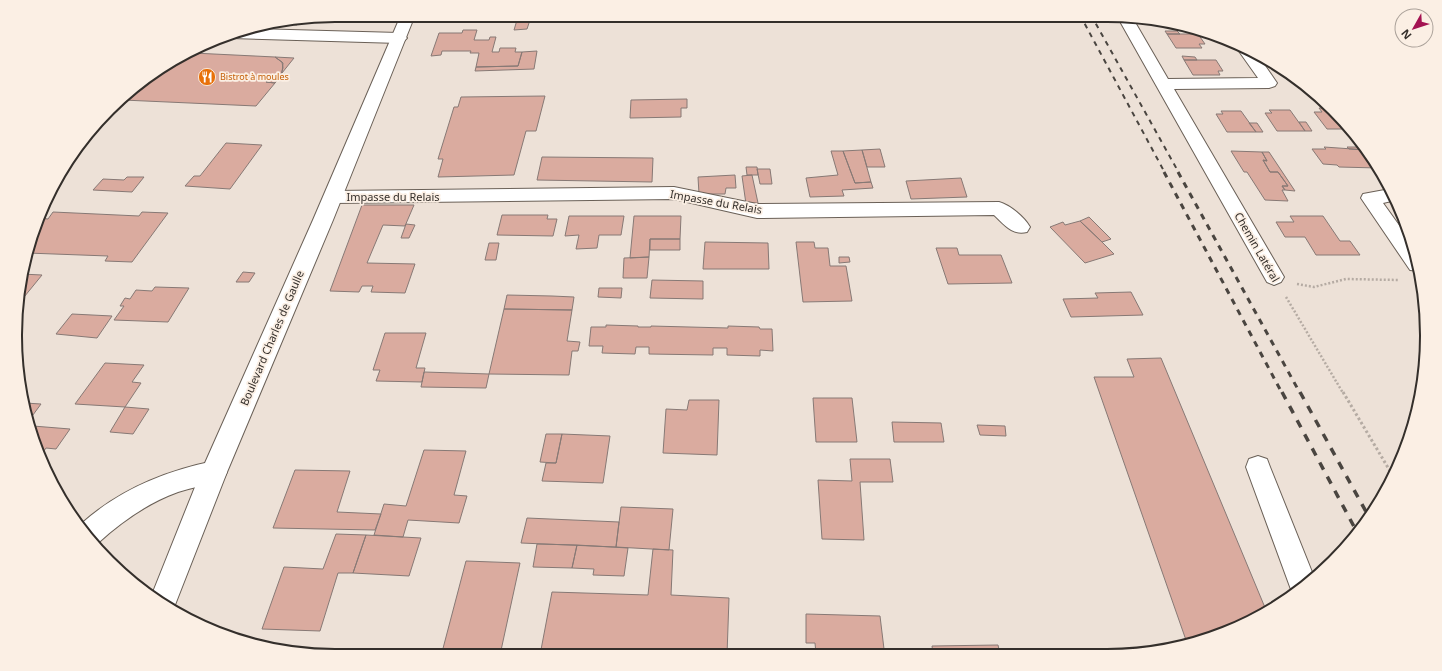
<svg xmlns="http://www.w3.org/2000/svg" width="1442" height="671" viewBox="0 0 1442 671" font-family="'Noto Sans',sans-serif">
<rect width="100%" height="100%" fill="#ede1d7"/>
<path fill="#daab9f" stroke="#877975" d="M517 20H530L527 29 514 30Z
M300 21 297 25 281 24Z
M463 30H477L474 40H489L490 37H496L492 52H499L500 48H516L515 52H522L518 66 476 67 479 53H470L471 51H442L441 55 431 56 439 33H462Z
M1165 31H1177L1180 34H1167Z
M1167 34H1198L1205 44H1199L1202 48H1176Z
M537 51 534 69 475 71 476 67 518 66 522 52Z
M193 53 275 57 282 62 283 68 280 77 271 76 266 82 275 83 256 106 123 100 140 81Z
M1182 56 1195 57 1197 60H1184Z
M275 57 294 58 282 73 283 63Z
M1184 60H1216L1223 71H1218L1220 75H1193Z
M271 76 280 77 275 83 266 82Z
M545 96 536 131H526L514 175 438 177 443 159H438L454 107H458L461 97Z
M687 99V108H681V117L630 118 631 100Z
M1319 108 1333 109 1350 129H1327L1314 112H1322Z
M1269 110H1290L1305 131H1277L1265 113H1272Z
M1221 111H1241L1256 132H1227L1216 114H1223Z
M1299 122H1306L1312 131H1305Z
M1249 123H1257L1263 132H1256Z
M226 143 262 145 230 189 185 186 194 176H200Z
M1324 147 1367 150 1378 168 1339 167 1337 165 1323 164 1312 149H1326Z
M1347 147H1365L1367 150 1349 149Z
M880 149 885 167H867L862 150Z
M862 150 871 182 855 183 843 151Z
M831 151H843L855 183 871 182 873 188 842 190 844 196 810 197 806 178 838 175Z
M1231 151 1262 152 1267 161 1263 160 1270 172H1278L1288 186H1282L1285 190H1282L1288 201 1265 200 1247 172H1244Z
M1262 152H1269L1295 191 1285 190 1282 186H1288L1278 172H1270L1263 160 1267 161Z
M542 157 653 158 652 182 537 180Z
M746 167H757L758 175H747Z
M757 169H770L772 184H760Z
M735 175 736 188H726L725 194H699L698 177Z
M752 175 758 203 746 204 742 176Z
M127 177H144L132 192 93 190 103 179 124 180Z
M961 178 967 197 911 199 906 181Z
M362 205H414L405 226 383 225 367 263 415 264 405 293 371 292 373 286H362L359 292 330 291Z
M53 212 139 216 142 212 168 213 132 262 105 261 108 256 27 253 38 218 48 219Z
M502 215H548L547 219H557L553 236 497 235Z
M569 216H624L621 235H599L597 248 576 249 579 235 565 236Z
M634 216H681L680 239H650L649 257 630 258Z
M1290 216H1323L1340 241H1350L1360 255H1316L1305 237H1285L1276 222H1294Z
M1089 217 1111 239 1102 242 1080 221Z
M1080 221 1102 242 1114 254 1085 263 1050 227 1063 222 1065 225Z
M406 224 415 225 409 238H401Z
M650 239H680V250H650Z
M705 242 768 243 769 269H703Z
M796 242H814L815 248H828L830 266H846L852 301 803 302Z
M489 243H499L496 260H485Z
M936 248H957L959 255H1001L1012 283 948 284Z
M649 257 647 278H623L624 258Z
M839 257H849L850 262 839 263Z
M243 272 255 273 249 282H236Z
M21 274 42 275 20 302Z
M652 280 703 281V299L650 298Z
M155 287 189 288 168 322 114 320 124 306H120L125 298 130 299 136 290 152 291Z
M599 288H622L621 298 598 297Z
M1131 292 1143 315 1071 317 1063 299 1098 298 1095 293Z
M507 295 552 296 574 297 572 310 504 309Z
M504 309 572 310 567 341 580 342 578 351H572L569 375 489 374Z
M72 314 112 316 97 338 56 334Z
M606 325 638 326V327H651V326L728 328V326L759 327 760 329H772L773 351 760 350V356L727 355V348H713V355L649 354V347H636L635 354 602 353 603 346H589L591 327H606Z
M385 333H426L416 368H425L422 382 376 381 380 370H373Z
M1161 358 1266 610 1229 632 1187 643 1094 377H1134L1127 359Z
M105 363 144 365 132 382 141 383 125 407 75 404Z
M424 372 489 374 486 388 421 387Z
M813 398H852L857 442H816Z
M689 400H719L717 455 663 453 666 409 687 410Z
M25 403 41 404 30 419Z
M125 407 149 409 133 434 110 432Z
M892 422 941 423 944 442H894Z
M977 425 1005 426 1006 436 980 435Z
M33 426 70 429 56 449 46 448 41 455Z
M546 434H562L556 463 540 462Z
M562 434 610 436 603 483 542 481 546 463H556Z
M424 450 466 451 454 495 467 496 459 523 408 520 403 537 374 535 384 504 406 506Z
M850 459H890L893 482H860L864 540 822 539 818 480 852 481Z
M295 470 350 471 337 512 381 514 375 530 273 528Z
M621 507 673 509 669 550 616 547Z
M527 518 619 522 616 547 521 543Z
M336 534 366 535 353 573H338L320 631 262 629 284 567 323 569Z
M366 535 421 538 409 576 353 573Z
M537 544 577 545 572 568 533 567Z
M577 545 628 548 624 576 593 575 594 569 572 568Z
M653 549 673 550 671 595 729 598 727 655H540L552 592 648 595Z
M466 561 520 563 500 655 441 656Z
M806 614 880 616 884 649H879L880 654H816L815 643H806Z
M998 645 1000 654H933L932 646Z"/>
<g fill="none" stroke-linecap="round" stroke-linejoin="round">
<defs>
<path id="minor" d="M1117 16 1132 17 1168 79 1258 78 1236 47 1238 44 1257 54 1277 83 1275 86 1269 88 1174 89 1284 277 1281 282 1274 285 1267 282Z
M251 29 399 33 404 35 407 38 404 41 399 43 231 38 225 36 232 32Z
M674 187 757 204 999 202C1010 205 1024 217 1030 227L1027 232C1012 236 1004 224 994 215L757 218 674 199 333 203 326 201 324 197 326 193 333 191Z
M1390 189 1396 200 1383 203 1411 242 1420 271 1410 270 1361 198 1363 194Z
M1258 456 1267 459 1270 467 1314 577 1302 590 1293 595 1246 467 1249 459Z
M214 461 223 464 227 472 223 480C208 485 193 487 178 492 148 503 122 521 98 543L96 544 81 524C119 490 165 471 214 461Z"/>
<path id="major" d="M401 15H415L333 220 227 472 173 610 151 597 201 472 313 220Z"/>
</defs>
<use href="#minor" stroke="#6a6057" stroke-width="2"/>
<use href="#major" stroke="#6a6057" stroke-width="2"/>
<path stroke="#b5aba3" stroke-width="2.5" stroke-dasharray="2 2" stroke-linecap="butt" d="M1297 284 1314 287 1346 279 1399 280
M1286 297 1343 393"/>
<path stroke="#b5aba3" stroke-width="3" stroke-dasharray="2.5 2.5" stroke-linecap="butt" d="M1343 392 1393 476"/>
<use href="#minor" fill="#fff" fill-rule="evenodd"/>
<use href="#major" fill="#fff" fill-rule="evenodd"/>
<path stroke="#4a4540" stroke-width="2" stroke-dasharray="5 5" stroke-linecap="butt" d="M1080 15 1165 173
M1091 15 1179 173"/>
<path stroke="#4a4540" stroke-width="3" stroke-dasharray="6 6" stroke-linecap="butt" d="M1164 172 1282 393
M1178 172 1300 393"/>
<path stroke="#4a4540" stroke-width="3.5" stroke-dasharray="8 8" stroke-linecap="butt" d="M1282 392 1358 534
M1300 392 1369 517"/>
</g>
<defs>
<symbol id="restaurant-disc" viewBox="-11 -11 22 22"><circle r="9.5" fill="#e8710a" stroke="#fbefe4"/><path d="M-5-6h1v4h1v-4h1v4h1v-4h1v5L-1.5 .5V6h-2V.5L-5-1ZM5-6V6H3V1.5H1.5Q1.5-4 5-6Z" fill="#fff"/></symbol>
</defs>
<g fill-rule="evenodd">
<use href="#restaurant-disc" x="197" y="67" width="20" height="20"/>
</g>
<g text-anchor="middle" stroke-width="3.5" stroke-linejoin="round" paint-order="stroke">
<g font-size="9" fill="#c56008" stroke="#fbefe4" text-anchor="start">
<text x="220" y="80">Bistrot à moules</text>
</g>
<g font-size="11" fill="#342f2b" stroke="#fbefe4">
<text x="393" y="201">Impasse du Relais</text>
<text transform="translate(716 202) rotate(10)" y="4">Impasse du Relais</text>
<text transform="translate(1257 247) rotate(60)" y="4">Chemin Latéral</text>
<text transform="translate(272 338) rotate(-67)" y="4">Boulevard Charles de Gaulle</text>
</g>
</g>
<path d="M0 0H1442V671H0ZM335 22H1107A313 313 0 0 1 1420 335V336A313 313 0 0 1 1107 649H335A313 313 0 0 1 22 336V335A313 313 0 0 1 335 22Z" fill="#fbefe4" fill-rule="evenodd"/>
<path fill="none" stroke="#342f2b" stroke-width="2" d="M335 22H1107A313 313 0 0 1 1420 335V336A313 313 0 0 1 1107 649H335A313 313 0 0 1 22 336V335A313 313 0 0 1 335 22Z"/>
<g transform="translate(1414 28) rotate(231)"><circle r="19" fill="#fbefe4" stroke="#aba29a"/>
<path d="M0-3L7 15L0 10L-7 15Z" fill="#a41251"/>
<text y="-6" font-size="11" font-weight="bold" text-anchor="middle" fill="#342f2b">N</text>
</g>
</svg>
